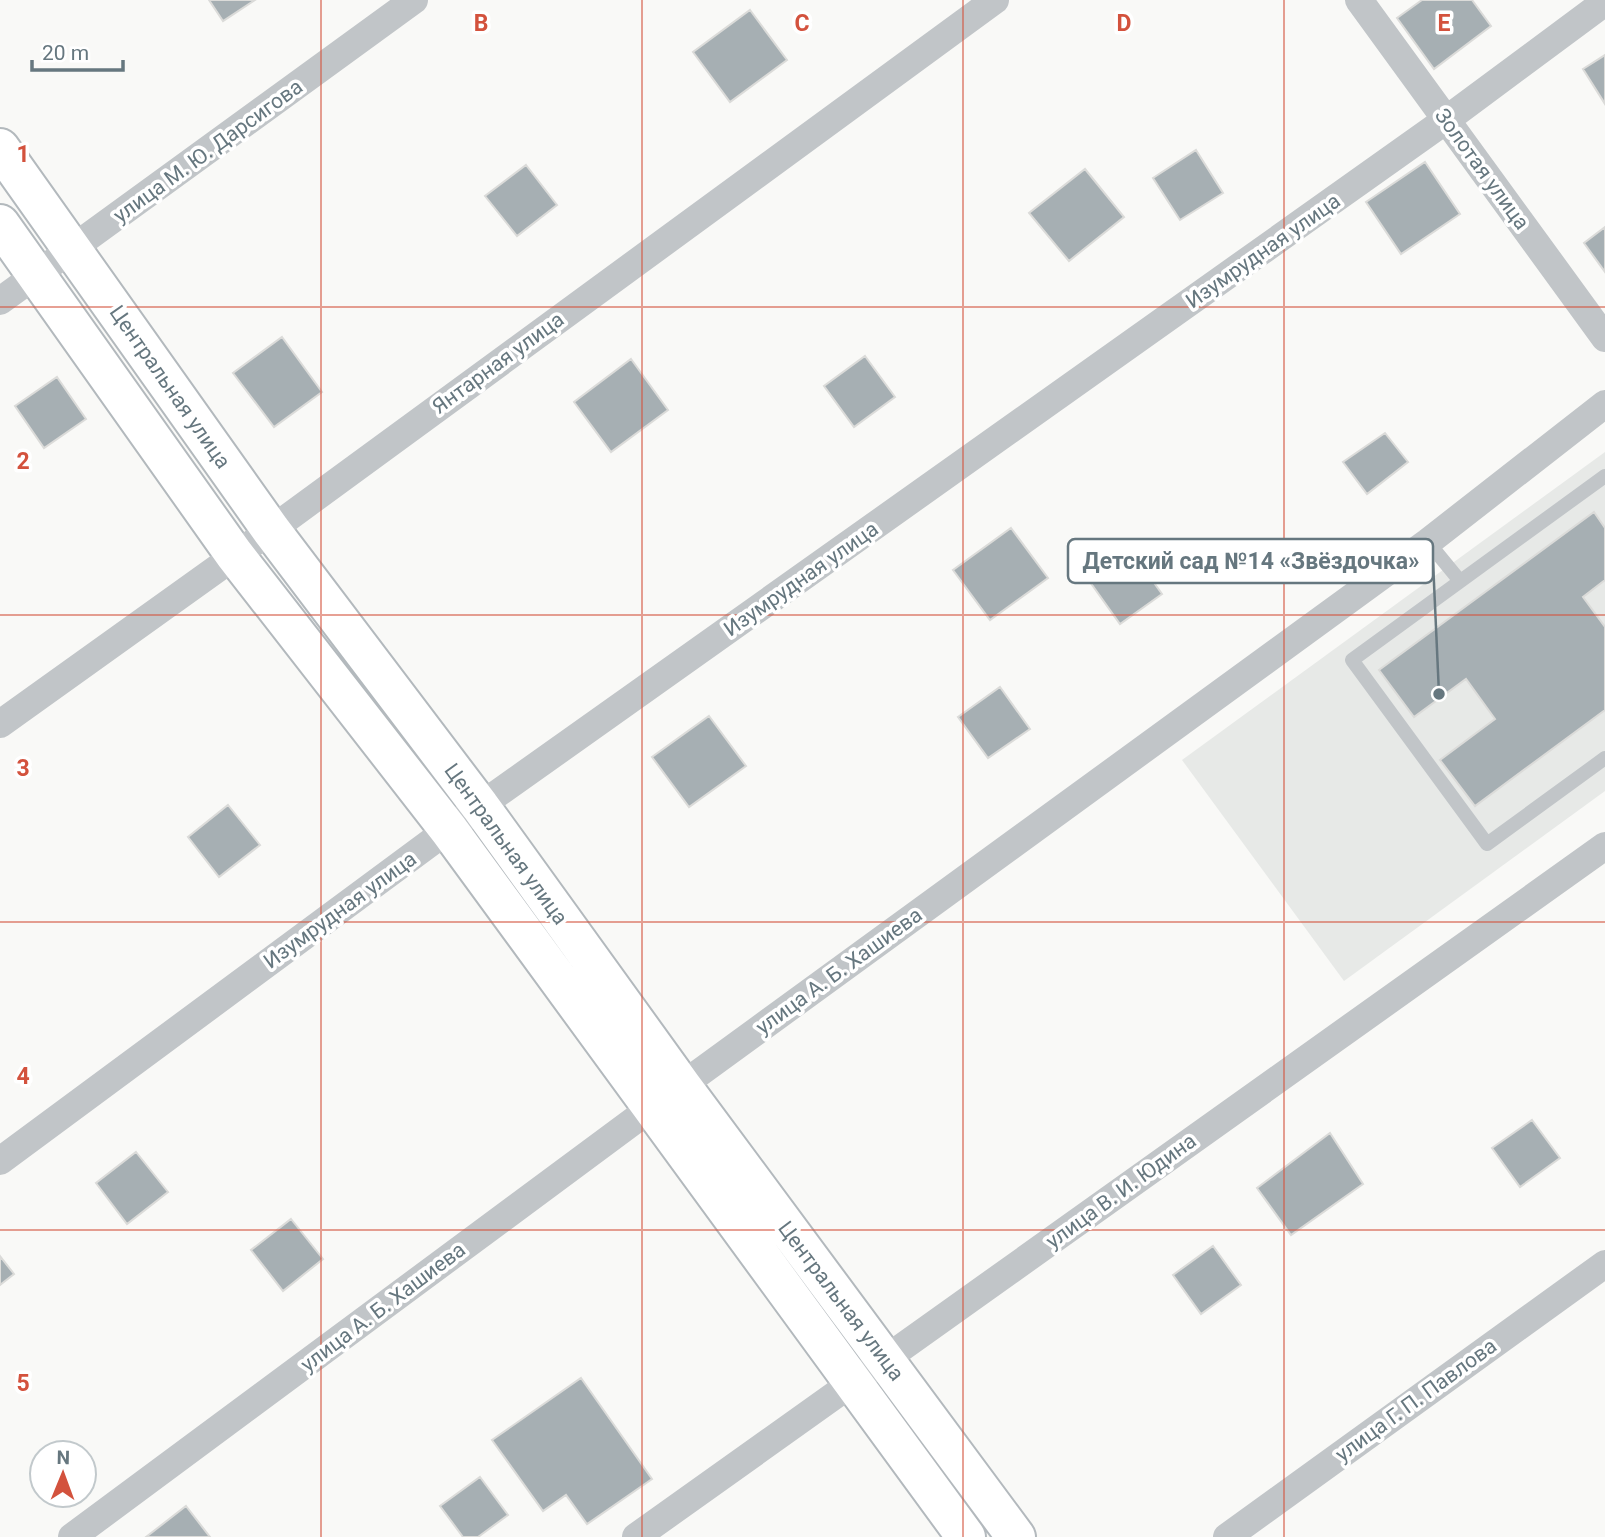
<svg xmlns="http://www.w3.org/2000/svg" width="1605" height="1537" viewBox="0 0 1605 1537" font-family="Roboto,sans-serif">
<rect width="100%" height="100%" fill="#f9f9f7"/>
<path fill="#e7e9e7" d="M1605 452V791L1344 981 1182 760Z"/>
<path fill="#a6afb3" stroke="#dbdbd9" stroke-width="2" d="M209 0H255L223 21Z
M1422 0H1472L1491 26 1434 69 1397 18Z
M750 10 787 60 730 102 693 52Z
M1605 55V104L1583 69Z
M1196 150 1223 193 1180 220 1153 178Z
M1425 162 1460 214 1401 254 1366 202Z
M526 165 557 205 517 236 485 196Z
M1085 169 1124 217 1069 261 1029 213Z
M1605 227V272L1584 243Z
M282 337 322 392 274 427 233 373Z
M865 356 895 397 854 427 824 386Z
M631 359 668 410 611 452 574 402Z
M57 377 86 419 44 448 15 406Z
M1385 433 1408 462 1367 494 1343 462Z
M1594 512 1605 528V580L1583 597 1605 627V710L1475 806 1440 760 1495 719 1466 679 1414 717 1379 670Z
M1011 528 1048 578 990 620 953 570Z
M1132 552 1162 594 1120 624 1090 582Z
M1000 687 1030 729 988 758 958 717Z
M709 716 746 766 689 807 652 757Z
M228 805 260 845 219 877 188 837Z
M1532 1120 1560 1158 1520 1187 1492 1148Z
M1330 1133 1363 1184 1291 1235 1257 1188Z
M136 1152 168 1192 127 1224 96 1183Z
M291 1219 323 1259 283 1291 251 1250Z
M1213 1246 1241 1285 1201 1314 1173 1275Z
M0 1256 14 1274 0 1285Z
M581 1378 652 1479 587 1524 566 1495 543 1511 492 1440Z
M480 1477 508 1515 478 1537H463L440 1506Z
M186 1506 210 1537H146Z"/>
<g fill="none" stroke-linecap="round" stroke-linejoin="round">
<defs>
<path id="secondary" d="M0 148 271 530 480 806 682 1086 1016 1537
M0 224 234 554 449 830 966 1537"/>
</defs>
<use href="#secondary" stroke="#b3b9bd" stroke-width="42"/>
<path stroke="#c1c5c8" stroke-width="14" d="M1605 476 1352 660 1487 844 1605 758
M1428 542 1460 581"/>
<path stroke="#c1c5c8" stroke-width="28" d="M1359 0 1605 338
M0 301 414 0
M0 724 271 530 995 0
M0 1161 480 806 1446 120 1605 2
M72 1537 651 1108 1428 542 1605 404
M636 1537 1605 846
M1227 1537 1605 1264"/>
<use href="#secondary" stroke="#fff" stroke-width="38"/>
</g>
<path fill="none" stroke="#d3523d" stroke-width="2" stroke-opacity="0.55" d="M321 0V1537M642 0V1537M963 0V1537M1284 0V1537M0 307H1605M0 615H1605M0 922H1605M0 1230H1605"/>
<g text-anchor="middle" stroke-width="7" stroke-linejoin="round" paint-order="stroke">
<g font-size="21" fill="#66777f" stroke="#fff">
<text transform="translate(208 151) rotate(-36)" y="7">улица М. Ю. Дарсигова</text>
<text transform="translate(1482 169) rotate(54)" y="7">Золотая улица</text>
<text transform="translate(1263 251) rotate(-35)" y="7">Изумрудная улица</text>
<text transform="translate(498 363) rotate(-36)" y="7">Янтарная улица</text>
<text transform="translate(170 387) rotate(55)" y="7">Центральная улица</text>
<text transform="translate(801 579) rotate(-35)" y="7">Изумрудная улица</text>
<text transform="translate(506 844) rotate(54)" y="7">Центральная улица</text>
<text transform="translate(340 910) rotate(-36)" y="7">Изумрудная улица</text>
<text transform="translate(839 971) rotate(-36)" y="7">улица А. Б. Хашиева</text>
<text transform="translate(1121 1191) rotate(-36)" y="7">улица В. И. Юдина</text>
<text transform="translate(841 1301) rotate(53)" y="7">Центральная улица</text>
<text transform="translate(383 1307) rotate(-37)" y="7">улица А. Б. Хашиева</text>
<text transform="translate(1416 1400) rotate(-36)" y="7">улица Г. П. Павлова</text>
</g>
</g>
<g font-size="23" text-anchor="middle" font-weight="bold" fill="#d3523d" stroke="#fff" stroke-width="7" stroke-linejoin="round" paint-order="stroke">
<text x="481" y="31">B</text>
<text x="802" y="31">C</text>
<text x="1124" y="31">D</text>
<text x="1444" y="31">E</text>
<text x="23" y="162">1</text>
<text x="23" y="469">2</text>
<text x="23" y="776">3</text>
<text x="23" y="1084">4</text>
<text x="23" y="1391">5</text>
</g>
<path fill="none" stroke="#66777f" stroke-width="2.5" d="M1439 694L1433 561"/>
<circle fill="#66777f" stroke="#fff" stroke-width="2.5" cx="1439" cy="694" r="7"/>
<rect fill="#fff" stroke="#66777f" stroke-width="2.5" x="1068" y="539" width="365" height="44" rx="7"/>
<g font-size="23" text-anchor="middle" font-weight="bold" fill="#66777f">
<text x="1251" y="569">Детский сад №14 «Звёздочка»</text>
</g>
<g transform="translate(63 1474) rotate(1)"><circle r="33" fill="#ffffff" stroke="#c2c9cc" stroke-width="2"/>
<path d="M0-5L12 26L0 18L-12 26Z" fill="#d3523d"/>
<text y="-10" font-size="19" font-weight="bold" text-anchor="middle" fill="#66777f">N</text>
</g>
<path d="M32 60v10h91v-10" fill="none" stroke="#66777f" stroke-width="3.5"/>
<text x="42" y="60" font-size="21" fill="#66777f" stroke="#ffffff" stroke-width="5" paint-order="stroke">20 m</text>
</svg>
